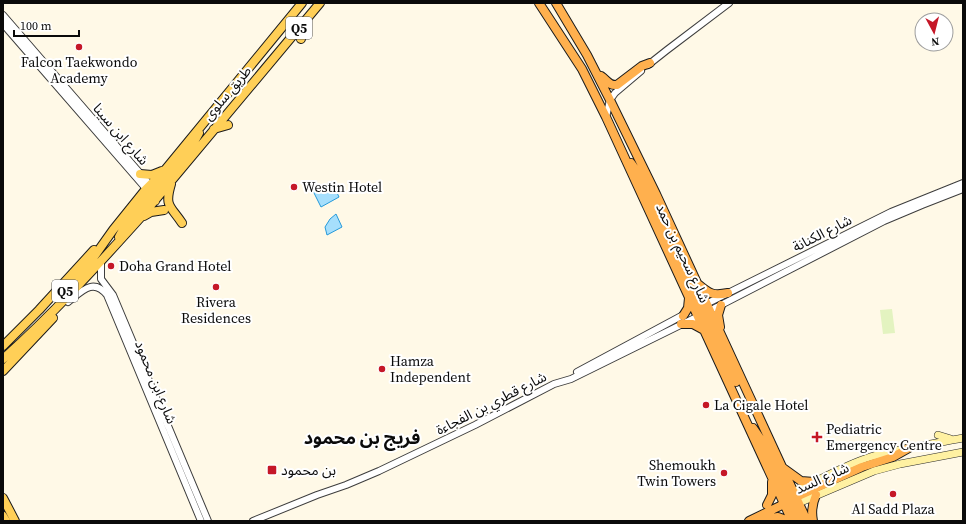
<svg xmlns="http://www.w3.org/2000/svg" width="966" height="524" viewBox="0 0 966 524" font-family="'Source Serif 4','Noto Sans Arabic',serif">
<rect width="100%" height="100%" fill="#fff9e7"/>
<path fill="#e3f3c0" d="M892 309 895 333 883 334 880 310Z"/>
<path fill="#a6dffc" stroke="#269ada" d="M332 182 339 197 321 207 313 191Z
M336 214 342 227 327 235 325 227 330 219Z"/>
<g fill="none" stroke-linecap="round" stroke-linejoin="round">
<defs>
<path id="tertiary" d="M3 15 152 187
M3 24 148 191
M648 65 667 50 729 3
M606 117 610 100 615 93 641 71
M101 263V279L113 295 208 521
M68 302C81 292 93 277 107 295L201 521
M704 305 891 212 963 183
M577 372 685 314
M253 521 317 495 346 485 379 471 475 425 554 384 571 379 721 305 884 221 922 205 963 189"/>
<path id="secondary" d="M938 435 951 439
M789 494C816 482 842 466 870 457 900 448 932 444 963 438
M794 505 874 471 900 464 963 452"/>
<path id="primary" d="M301 39 306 21
M214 129 228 125
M140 174 152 175 162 171
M171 184C164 207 171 206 182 223
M155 201 154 196 155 191 190 149 199 133
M144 216 151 212 164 210
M119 237 124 228 151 195V190
M61 296 86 268 113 230 146 189 165 170 302 3
M3 346 39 310 94 250
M3 359C52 315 97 266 141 217L320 3
M3 371 53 318
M3 498 15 521
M3 516 6 521"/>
<path id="trunk" d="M539 3 582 69 606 117 792 521
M556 3 587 55 610 100 656 194 807 521
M601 76C607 80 609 86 617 85L642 66 650 63
M631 163 638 173 700 308 704 311H709
M698 284C710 294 713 296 728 293
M698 310 704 313 736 382
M683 316 688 308 689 298
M681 324H693L704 330
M720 327 718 315 721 305
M753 428 766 447 787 495 796 502
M783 468 801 481 814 482
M787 500 793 505 800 521
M767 505 772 495V482
M786 508 796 497 862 467 893 457 909 448
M764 519 778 517 789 521
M749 521 780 506 787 501
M813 521C811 511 812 504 816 495"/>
</defs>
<use href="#tertiary" stroke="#3d3d3d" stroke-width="8"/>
<use href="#secondary" stroke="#2c2c2c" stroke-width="8"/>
<use href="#primary" stroke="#1b1b1b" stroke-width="10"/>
<use href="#trunk" stroke="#1b1b1b" stroke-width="10"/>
<use href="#tertiary" stroke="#fff" stroke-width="6"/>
<use href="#secondary" stroke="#fff1a2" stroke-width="7"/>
<use href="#primary" stroke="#ffcf57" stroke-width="8"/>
<use href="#trunk" stroke="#ffb04e" stroke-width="8"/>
</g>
<g fill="#c51727" stroke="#fff" stroke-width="1.5">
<circle cx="79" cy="47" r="4"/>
<circle cx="294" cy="187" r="4"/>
<circle cx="111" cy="266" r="4"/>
<circle cx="216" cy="287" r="4"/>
<circle cx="382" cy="369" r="4"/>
<circle cx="706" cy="405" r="4"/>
<path d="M815 431h4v4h4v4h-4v4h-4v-4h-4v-4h4z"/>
<rect x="267" y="465" width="10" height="10" rx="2"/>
<circle cx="724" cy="473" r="4"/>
<circle cx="893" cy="494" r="4"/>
</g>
<g text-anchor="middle" stroke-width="4" stroke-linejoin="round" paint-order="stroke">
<g fill="#fff" stroke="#545454" stroke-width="1">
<rect x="286" y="17" width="26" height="22" rx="3"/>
<rect x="52" y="280" width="26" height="22" rx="3"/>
</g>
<g font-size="13" font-weight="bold" fill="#0a0a0a">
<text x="299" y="33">Q5</text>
<text x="65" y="296">Q5</text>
</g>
<g font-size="14" fill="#0a0a0a" stroke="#fff" text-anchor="start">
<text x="79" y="67" text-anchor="middle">Falcon Taekwondo<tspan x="79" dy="16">Academy</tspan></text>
<text x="302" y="192">Westin Hotel</text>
<text x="119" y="271">Doha Grand Hotel</text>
<text x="216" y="307" text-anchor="middle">Rivera<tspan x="216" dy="16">Residences</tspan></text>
<text x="390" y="366">Hamza<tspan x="390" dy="16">Independent</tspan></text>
<text x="714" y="410">La Cigale Hotel</text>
<text x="826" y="434">Pediatric<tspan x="826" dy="16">Emergency Centre</tspan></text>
<text x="716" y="470" text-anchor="end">Shemoukh<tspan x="716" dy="16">Twin Towers</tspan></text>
<text x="281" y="475">بن محمود</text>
<text x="893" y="514" text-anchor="middle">Al Sadd Plaza</text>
</g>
<g font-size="14" fill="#0a0a0a" stroke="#fff">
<text transform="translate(227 93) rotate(-50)" y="5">طريق سلوى</text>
<text transform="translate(121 134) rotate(49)" y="5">شارع ابن سينا</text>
<text transform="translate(822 233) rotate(-27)" y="5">شارع الكنانة</text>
<text transform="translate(683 253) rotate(65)" y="5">شارع سحيم بن حمد</text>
<text transform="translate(156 382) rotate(68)" y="5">شارع ابن محمود</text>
<text transform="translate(491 403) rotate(-27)" y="5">شارع قطري بن الفجاءة</text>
<text transform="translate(822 478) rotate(-24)" y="5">شارع السد</text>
</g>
<g font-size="18" font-weight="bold" fill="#0a0a0a" stroke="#fff">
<text x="362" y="444">فريج بن محمود</text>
</g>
</g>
<rect width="966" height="524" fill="none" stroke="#0a0a0a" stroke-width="8"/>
<g transform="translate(934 32) rotate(173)"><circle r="19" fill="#ffffff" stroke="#9d9d9d"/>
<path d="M0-3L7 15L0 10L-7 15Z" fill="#c51727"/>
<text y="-6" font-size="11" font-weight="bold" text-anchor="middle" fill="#0a0a0a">N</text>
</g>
<path d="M14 30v6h65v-6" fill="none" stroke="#0a0a0a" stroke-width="2"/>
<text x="20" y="30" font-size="12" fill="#0a0a0a" stroke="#ffffff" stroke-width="3" paint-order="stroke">100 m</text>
</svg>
